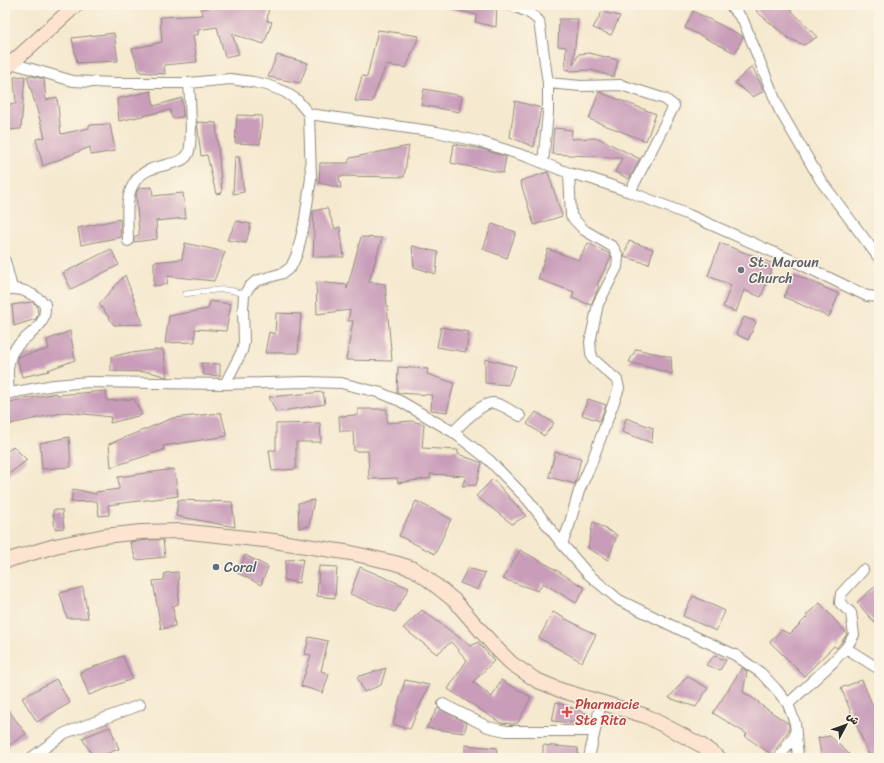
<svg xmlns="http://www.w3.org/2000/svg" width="884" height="763" viewBox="0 0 884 763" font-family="Sriracha,'Playpen Sans Arabic',sans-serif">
<rect width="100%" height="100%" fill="#fcf5e5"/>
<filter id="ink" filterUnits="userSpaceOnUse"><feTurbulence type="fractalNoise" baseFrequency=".025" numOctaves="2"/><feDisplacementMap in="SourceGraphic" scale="8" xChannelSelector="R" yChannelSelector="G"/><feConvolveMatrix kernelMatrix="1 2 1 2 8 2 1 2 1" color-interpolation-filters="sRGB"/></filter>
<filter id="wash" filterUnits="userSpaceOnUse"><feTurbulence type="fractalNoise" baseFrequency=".012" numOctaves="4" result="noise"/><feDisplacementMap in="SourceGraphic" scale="16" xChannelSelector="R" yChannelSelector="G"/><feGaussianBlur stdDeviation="0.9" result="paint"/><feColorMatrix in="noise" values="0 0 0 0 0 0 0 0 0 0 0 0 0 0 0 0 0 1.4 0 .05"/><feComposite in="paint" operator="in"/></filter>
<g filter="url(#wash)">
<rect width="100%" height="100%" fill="#f5e9cf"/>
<g id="blocks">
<path fill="#c99dba" d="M226 5H269L267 21 272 22 264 44 232 34 239 54 225 57 217 27 198 30V35H193L197 62 164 65 165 74 140 72 132 49 162 42 160 17 203 15 201 9Z
M450 5H497L496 27 475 22 477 15 450 9Z
M762 5H786L817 37 804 45 788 38 756 11Z
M693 11 742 36 743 37 735 53 685 28Z
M602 12 620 16 611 35 593 28Z
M559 19H578L573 65 579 54 589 53 618 60 614 77 591 70 570 71V70L565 69 566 47 558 46Z
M378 30 419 36 406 68 386 65 372 102 355 101 362 76 367 77Z
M114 33 118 61 77 63 72 38Z
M277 55 308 63 300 83 268 77Z
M752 66 764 91 753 97 735 83Z
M25 76 21 129 5 130V104H16L14 77Z
M27 76H31L44 79 46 100 57 97 61 134 89 128V125L110 124 115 151 91 155 90 147 43 166 36 139 45 137Z
M424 89 462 96 459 112 421 105Z
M151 91 154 106 182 98 183 117 172 118 170 110 119 121 117 99Z
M599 92 656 114 646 141 589 119Z
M515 101 541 108 534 147 510 137Z
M237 115 262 116 260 144 235 143Z
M197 122 216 123 222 193 216 194 207 155 201 156Z
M554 128 572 130 571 139 598 138 640 159 629 179 615 172 622 158H610V157L552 154Z
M454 144 482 149 506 157 503 173 451 163Z
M409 146 404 177 339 176 341 188 319 183 320 163H348L350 158Z
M235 157H239L244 192 233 194Z
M548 172 562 216 534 225 520 181Z
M152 187 153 196 183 193 186 218 156 221 157 239 134 242V237L140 234 139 233 136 193 139 188Z
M327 208 335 229 340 227 344 257H313L314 236 313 211Z
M120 219 121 237 81 245 78 228Z
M237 221 251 224 246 243 227 240Z
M492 224 516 232 507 258 483 249Z
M361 237 382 238 369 282 385 284 392 361 346 360 353 321H348L350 310 317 314 316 282 347 285V289Z
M629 241 653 249 649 264 624 257Z
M185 243 225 252 214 281 168 276 167 284 154 286V262L182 259Z
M588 243 610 254 611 257 597 285 599 286 591 305 572 298 574 292 538 279 548 249 579 260Z
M720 243 774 264 761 297 744 290 736 312 723 307 731 285 708 276Z
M412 246 438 252 436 274 414 267Z
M111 249 119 265 71 289 63 273Z
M794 274 839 294 829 317 784 297Z
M125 275 143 324 114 325 99 304Z
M210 301 231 304 226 331 195 329V342L165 343 169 316 208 309Z
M32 302 37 305 38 314 36 319 14 326 12 305Z
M276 313 301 314 298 353H265L269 332 275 334Z
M744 317 756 322 748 340 736 334Z
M441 327 469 332 466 352 437 347Z
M70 331 75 360 48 370 49 371 22 377 17 357 49 349 47 340Z
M163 349 167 377 150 372 111 371V357L131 352V353Z
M636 349 671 357 672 374 629 362Z
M485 359 516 366 508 385 485 383Z
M201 363 220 364V376L204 375Z
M398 367 428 369 427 374 454 383 447 412 431 410 432 395 397 393Z
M106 391 107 401 134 399 142 415 110 423 111 417 66 412 5 425V403L56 393 57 395Z
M323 392 325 404 276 412 269 397Z
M588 399 606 405 600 421 582 415Z
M358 409H387V423L411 421 424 424 422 448 458 450V454L482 463 476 485 462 486 466 476 430 474 431 478 398 483 397 478 369 479 368 451H354L353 431H340L339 416 358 415Z
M536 412 554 423 544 436 527 424Z
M221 413 227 436 163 446 164 450 111 467 109 444 173 418Z
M626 418 653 428 652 443 622 432Z
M320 423 321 442H296V469L272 471 269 450H276V424Z
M69 437 71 467 42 469 40 443Z
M13 446 27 460 5 477V454Z
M555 452 581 458 575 484 549 477Z
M174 469 178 496 108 505 109 515 99 516 97 501 71 502 73 489 96 494V492L119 489 118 477Z
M493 479 526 516 512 524 476 496Z
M178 500 232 502 235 527 176 516Z
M314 500 309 526 299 528 298 503Z
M416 501 451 519 435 554 399 536Z
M53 510H62L64 528 55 529Z
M593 522 617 535 608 560 588 548Z
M150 540H163L165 557 136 560 130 542Z
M520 550 553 568 585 588 576 603 543 583 538 591 503 579Z
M245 555 268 567 261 585 238 573Z
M303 559 299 583 284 580 286 560Z
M319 566 337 567 335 598 317 596Z
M360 567 409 588 395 612 350 594Z
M468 568 485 573 478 590 460 583Z
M178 572 179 591 178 604 173 606 175 626 161 629 153 581 164 580 165 573Z
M879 583V628L857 602Z
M83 587 88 618H67L60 593Z
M693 596 725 611 716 631 683 616Z
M820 603 847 634 837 648 834 646 804 676 770 642 781 630 790 634 808 616 806 615Z
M422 610 471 646 478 642 494 661 473 682 492 697 501 680 531 697 518 723 513 724 501 723 448 689 467 660 451 642 437 654 403 628Z
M553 612 596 635 582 662 539 638Z
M309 637 328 641 321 671 329 674 323 693 301 686 311 655 305 654Z
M123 656 132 679 89 695 80 672Z
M714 656 726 660 720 670 706 665Z
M386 668 381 685 364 692 357 677Z
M742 668 747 671 743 692 759 702 758 703 789 724V730L772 755 745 736 747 734 713 713Z
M687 676 708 688 696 707 669 698Z
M56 679 70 703 37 722 22 698Z
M405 680 429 685 410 729 393 724Z
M862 680 879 721V758H870L841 688Z
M556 702 588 714 585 724 552 721Z
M5 705 26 734 5 748Z
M438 708 467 723 464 733 426 728Z
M110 727 119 749 94 758 82 738Z
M830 736 853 758H822L818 738Z
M465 745 497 748 496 758H465Z
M543 745 578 748V758H543Z"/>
</g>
</g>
<g filter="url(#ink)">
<use href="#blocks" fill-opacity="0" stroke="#908a7d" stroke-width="1"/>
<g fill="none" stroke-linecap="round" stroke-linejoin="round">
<defs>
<path id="lane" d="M185 294C203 292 228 285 244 295"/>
<path id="street" d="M508 5C520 8 531 12 539 21L548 83
M730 5 743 20 779 109 821 181 879 258
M11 63 73 81 114 83H189L230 79 253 82 267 85 285 92 297 100 309 114 311 178 304 225 297 254 291 267 283 273 256 281 249 287 244 295 243 309 244 342 242 351 225 384
M309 114 437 132 481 142 528 157 569 173 592 179 630 192 689 215 800 264 867 296 879 297
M543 163 548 113V83L581 86 621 85 665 99 674 106 630 192
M128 241C128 226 125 203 131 189 143 158 180 170 188 154 193 145 190 96 189 83
M5 261 12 288
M5 290C20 286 33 293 45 304 47 332 24 332 12 353 6 366 8 379 9 393
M5 394 54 385 89 382 225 384 306 382 341 383 381 393 400 401 453 432 489 460 528 500 562 544 588 574 619 600 683 631 735 655 761 673 776 689 788 704 795 723 798 758
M453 432C462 424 481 402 494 403 504 405 511 411 520 416
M562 544 569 526 579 491 591 464 619 388 617 380 593 359 591 353 590 342 598 304 617 267 618 256 613 247 584 230 571 216 569 173
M846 648 854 635 851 613 840 603 841 594 863 570
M443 704 488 727 506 731H595
M788 704 833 662 846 648 879 669
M31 758 65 733 140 705
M589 758 601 702
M779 758 796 733"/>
<path id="secondary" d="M5 69 76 5
M5 561 55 546 104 536 141 532 180 531 274 541 351 553 395 563 414 569 429 580 455 601 495 647 511 663 536 680 560 690 646 716 701 745 719 758"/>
</defs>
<use href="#lane" stroke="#908a7d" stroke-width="6"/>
<use href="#street" stroke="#908a7d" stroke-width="12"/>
<use href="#secondary" stroke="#908a7d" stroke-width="16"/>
<use href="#lane" stroke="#fff" stroke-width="5"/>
<use href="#street" stroke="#fff" stroke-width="10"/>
<use href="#secondary" stroke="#fde4d1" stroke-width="14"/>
</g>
</g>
<circle fill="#6b7280" stroke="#fcf5e5" stroke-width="1.5" cx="741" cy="270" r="4"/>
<circle fill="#5c6f8a" stroke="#fcf5e5" stroke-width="1.5" cx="216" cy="567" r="4"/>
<path fill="#e0444e" stroke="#fcf5e5" stroke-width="1.5" d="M565 706h4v4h4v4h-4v4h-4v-4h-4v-4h4z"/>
<g text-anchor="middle" stroke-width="3" stroke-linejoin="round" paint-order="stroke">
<g font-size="14" fill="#5b616d" stroke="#fcf5e5" text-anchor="start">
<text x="749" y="267">St. Maroun<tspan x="749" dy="16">Church</tspan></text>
</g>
<g font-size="14" fill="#4e5e75" stroke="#fcf5e5" text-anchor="start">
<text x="224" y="572">Coral</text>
</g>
<g font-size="14" fill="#be3a42" stroke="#fcf5e5" text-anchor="start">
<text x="575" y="709">Pharmacie<tspan x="575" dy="16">Ste Rita</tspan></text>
</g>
</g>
<rect width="884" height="763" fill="none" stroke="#fcf5e5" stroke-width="20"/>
<g transform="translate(846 725) rotate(49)" stroke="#fcf5e5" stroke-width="3" paint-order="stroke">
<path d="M0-3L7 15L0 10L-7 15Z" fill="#2b2b2b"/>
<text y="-6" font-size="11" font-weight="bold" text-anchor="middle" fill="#2b2b2b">ش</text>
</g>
</svg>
